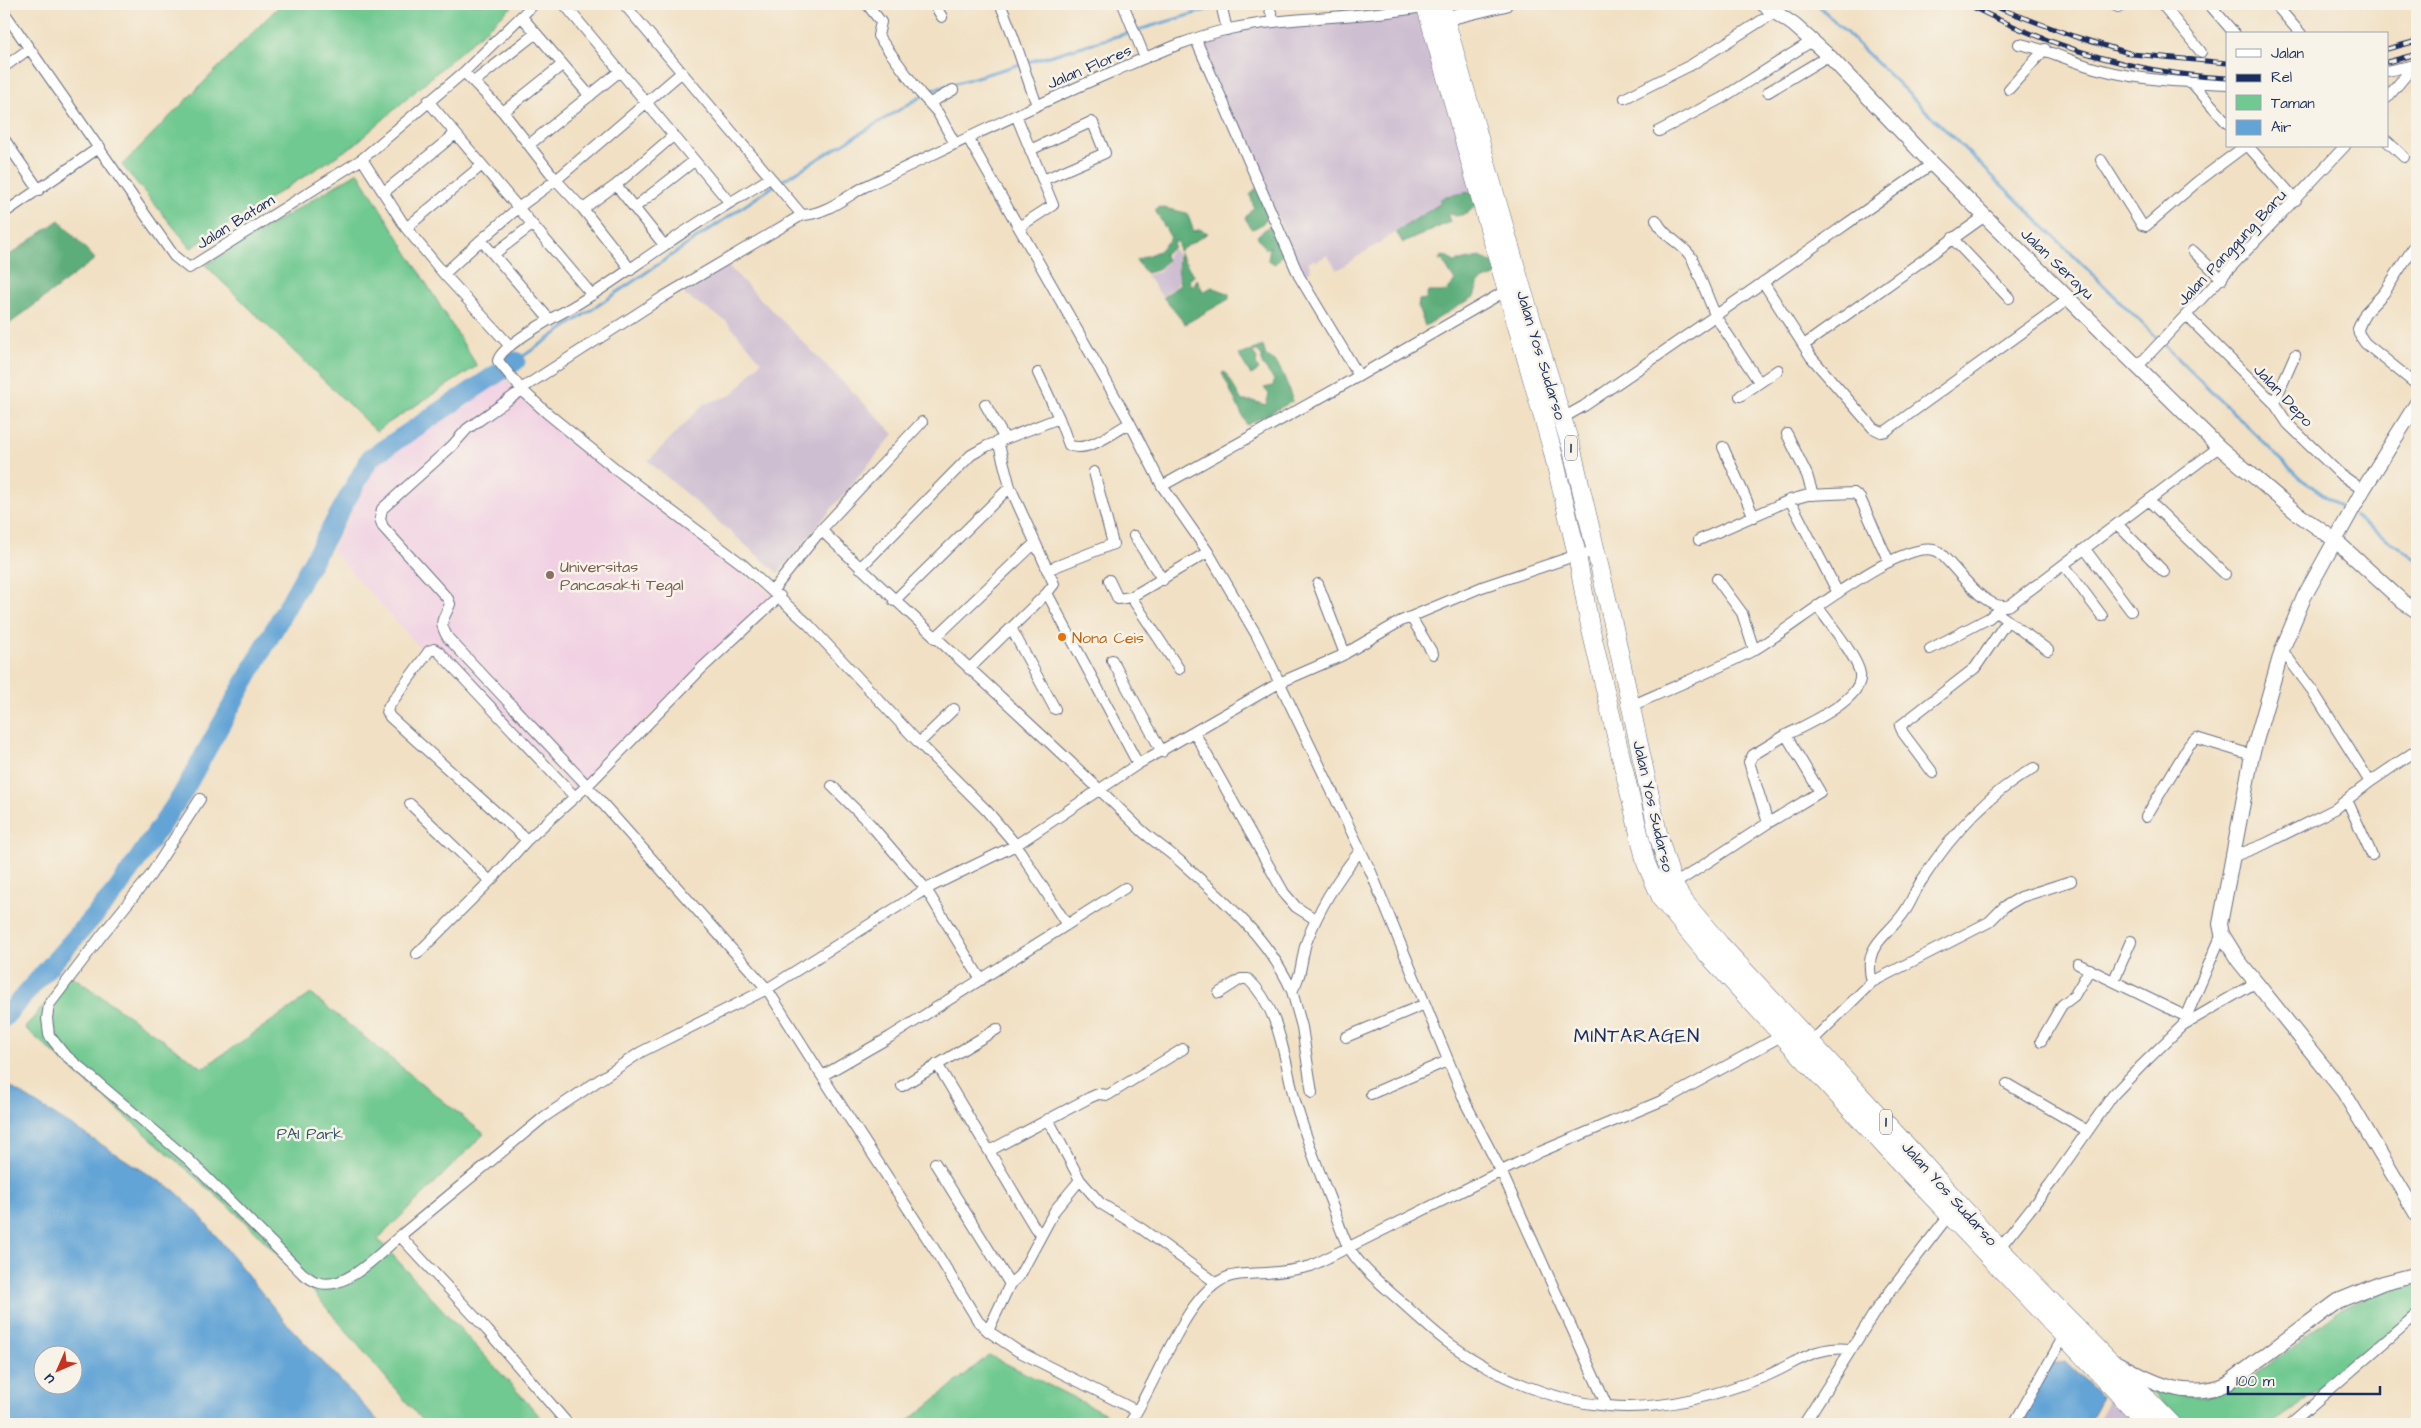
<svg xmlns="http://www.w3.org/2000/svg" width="2421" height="1428" viewBox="0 0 2421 1428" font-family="'Architects Daughter',sans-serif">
<rect width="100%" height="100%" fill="#f7f3e8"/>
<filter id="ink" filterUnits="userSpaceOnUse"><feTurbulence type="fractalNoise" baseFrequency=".02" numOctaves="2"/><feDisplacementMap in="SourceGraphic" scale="10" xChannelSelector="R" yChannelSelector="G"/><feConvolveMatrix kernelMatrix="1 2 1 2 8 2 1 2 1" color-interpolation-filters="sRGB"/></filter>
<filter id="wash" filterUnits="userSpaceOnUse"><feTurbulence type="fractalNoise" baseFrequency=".0096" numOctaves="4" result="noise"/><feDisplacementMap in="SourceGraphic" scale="20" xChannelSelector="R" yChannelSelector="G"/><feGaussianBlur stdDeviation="1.12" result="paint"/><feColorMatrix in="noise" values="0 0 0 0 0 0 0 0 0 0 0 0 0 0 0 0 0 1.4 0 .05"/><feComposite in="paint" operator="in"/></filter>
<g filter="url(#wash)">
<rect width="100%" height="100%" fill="#f1e0c3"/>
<path fill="#f1d0e3" d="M503 377 548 424 715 548 775 598 648 717 574 791 433 642 421 649 332 551 374 467 434 420Z"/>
<path fill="#cebed1" d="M1426 6 1477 191 1441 203 1337 270 1327 255 1315 262 1314 259 1308 262 1311 270 1304 275 1196 40 1227 30Z
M1173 249 1177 254 1178 284 1162 296 1146 275 1159 272 1168 260 1167 255Z
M727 265 894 434 778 573 648 461 704 404 732 395 761 361 726 321 683 294Z
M2110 1397 2136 1420 2133 1424H2095Z"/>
<path fill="#6fc990" stroke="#457c77" d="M281 4H515L354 145 191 248 122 165Z
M358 172 477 366 376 431 205 265Z
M69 974 203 1068 311 994 484 1134 378 1239 547 1424H425L314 1293 245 1221 25 1028Z
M2417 1284V1310L2273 1424H2182L2144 1383C2162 1388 2182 1396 2200 1397 2238 1400 2307 1334 2338 1310 2363 1297 2390 1289 2417 1284Z
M989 1355 1106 1414 1097 1424H905Z"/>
<path fill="#5bad7a" stroke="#3b6e6c" d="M1256 188C1263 207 1277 220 1252 229L1245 218 1254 207 1250 195Z
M1477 191 1481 202 1466 214 1456 216 1447 213 1450 222 1403 243 1396 232 1441 203 1439 200 1446 196Z
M1159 207 1187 213 1194 232 1199 229 1208 233 1179 251 1178 243 1174 241 1173 248 1164 254 1167 260 1158 270 1146 273 1136 260 1159 251 1171 238 1155 210Z
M59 220 95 259 4 328V259Z
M1273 223 1279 240 1275 246 1285 252 1275 264 1268 260 1270 246 1266 249 1257 236Z
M1179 253 1194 276 1189 279 1192 287 1197 280 1203 292 1212 287 1229 294V299L1185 324 1163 297 1180 285 1178 272Z
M1441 256 1448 257 1454 262 1480 257 1496 265 1497 275 1479 282 1474 297 1425 326 1418 307 1419 300 1426 299 1428 292H1446L1455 281 1442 260 1439 261Z
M1263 346 1266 356C1282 361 1287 387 1293 401L1247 425 1222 373 1225 372 1242 401H1253L1266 405 1269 394 1264 388 1273 386 1274 380 1262 364V356L1258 351H1252L1257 358 1256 365 1259 370 1251 375 1239 355Z"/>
<path fill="#63a4d6" stroke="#3f6a9a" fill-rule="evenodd" d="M4 1083 175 1191 197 1212 286 1323 381 1424H4ZM42 1356H72V1386H42Z
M2065 1361 2102 1397 2087 1424H2019L2050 1365Z"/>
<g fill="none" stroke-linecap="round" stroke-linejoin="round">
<path stroke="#63a4d6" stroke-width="3" d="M1817 4 2301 479 2347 511
M516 361 775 185 932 90 1227 4
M2354 516 2417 560"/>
<path stroke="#63a4d6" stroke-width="19" d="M4 1018 116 891 181 796 370 458 516 361"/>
</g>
</g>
<g filter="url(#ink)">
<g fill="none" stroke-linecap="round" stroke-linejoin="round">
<defs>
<path id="street" d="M564 4 730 203
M624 4 802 215C824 215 846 197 864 187 947 148 1028 108 1112 72 1150 56 1189 38 1229 29 1295 15 1363 19 1428 6
M867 4 881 22 878 36 920 93 938 113 955 144
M934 4 942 17
M1000 4C1015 36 1024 71 1037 105
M1123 4 1145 58
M1221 4 1227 30
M1268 4 1274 21
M2112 4 2118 7 2126 4
M2162 4 2201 52
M2209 4 2235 34
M2275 4 2301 34
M4 12 174 256 189 268 362 159 406 228 444 274 510 346
M522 17 590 96
M1196 40 1299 276 1359 376
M2019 44C2048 49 2073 63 2102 70 2144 81 2185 82 2227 84
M4 67 29 49
M2387 71 2415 65
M464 72 503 112 556 180 583 209 631 270
M475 81 536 33
M2193 84 2227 123
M2009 89 2045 49
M1768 92 1828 56
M1625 98 1691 65 1775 12
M2387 98 2417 62
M428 101 592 295
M930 103 953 90
M503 112 562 65
M1016 115 1053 205 1019 227
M1659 131 1722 98 1812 41
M968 138 1130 423 1162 486 1208 552 1257 636 1371 872 1466 1104 1501 1171 1607 1406
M4 139 39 190
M2387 141 2404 157
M530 144 620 71
M2248 146 2296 200
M1030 150 1091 122 1093 123 1105 153 1043 180
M362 159 464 72 534 4
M2101 160 2142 225 2146 226 2197 182 2245 146
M770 178C735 200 699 221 665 245 632 267 601 291 567 310 554 317 499 347 498 361L522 390 547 413 617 470 742 564 809 625 919 743 987 811 1016 845 1067 925
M616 185 664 245
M384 192 454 135
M635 207 694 161
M583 209 616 185 673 136
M4 213 100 147
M1656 220C1665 238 1682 243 1692 258L1716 317 1759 382
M406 228 481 166
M1952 238 2009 298
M481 240 549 319
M2417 242 2384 293 2365 313 2358 329 2359 334 2365 343 2417 385
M2193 251 2222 279
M494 254 532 225
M444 274 481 240 518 208 556 180 681 73
M1763 282 1811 357 1873 428 1881 432 1886 431 2070 298
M2187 316 2274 403 2288 424 2340 474 2363 490
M1804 345 1985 216
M2138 366 2345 146
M1038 373 1059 418
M521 389 663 297 802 215
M522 390 467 429 452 446 382 509 380 519 383 527 448 599 450 604C444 621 437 619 448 638L580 778 767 989 822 1076 890 1037 1125 888
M1740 396 1778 370
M2274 403 2295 355
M985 404 1005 439
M1561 419 1584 406C1701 327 1816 245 1932 164
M1787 434 1807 475 1813 495
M998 441 1010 487 1054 584 1047 593 1138 764
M1723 447 1754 517
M1162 486 1359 376 1507 290
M1790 500 1838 593
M2150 502 2225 574
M2117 524 2164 572
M821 530C926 631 1037 727 1141 830 1154 842 1169 851 1182 863 1223 899 1270 940 1292 991 1302 976 1301 959 1306 943 1319 908 1337 879 1360 851
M1134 536 1163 580
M1699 540 1790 500 1808 495 1854 493 1860 498 1889 562
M2085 549 2131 611
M2064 565 2102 616
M860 568 971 455 987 446 1059 418 1069 445C1087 454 1115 431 1130 423
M1047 570 1113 544 1094 472
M1717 579 1742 613 1754 650
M1109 580 1118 599 1131 597 1179 669
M1318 584 1345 654
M773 590 821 530 922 422
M1131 597 1208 552
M894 601 1010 487
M1996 612 2048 650
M1411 617 1433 654
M1011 628 1055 709
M935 638 1035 543
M1930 649 1989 618 1996 612 1998 606
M2282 650 2312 690 2370 782
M1112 660 1162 752
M969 669 1047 593
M1631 706C1671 688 1713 671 1752 651 1787 633 1905 532 1939 552 1956 567 1986 614 2010 605L2219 447
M1194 732 1284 893 1296 907 1315 919
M919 743 954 709
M1933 773 1903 733 1900 726 1975 668 2007 621
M832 786 870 824 926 889 981 980
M200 799 150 876 102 935 49 1005 47 1018 49 1035 63 1053 189 1160 303 1274C307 1276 312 1281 317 1282 344 1293 381 1252 400 1236
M2347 800 2372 855
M410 804 490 881
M2146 817 2189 745 2196 738 2252 755
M1768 823 1749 762 1753 755 1786 735
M527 840 390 717 387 711 389 706 429 651 434 649 439 652 575 797
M2232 857 2265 844 2335 809 2370 782 2417 750
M1670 887 1768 823 1820 792 1786 735C1804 726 1864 700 1860 674 1858 658 1828 621 1817 606
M417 954 494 877 527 840 587 786 702 668 780 596
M2078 964 2193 1020
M2114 980 2131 941
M1872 982C1862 944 1887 938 1905 911 1912 901 1915 890 1922 880 1951 835 1987 794 2034 768
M1292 991 1302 1027 1312 1093
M1219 993 1241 979H1248C1281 1010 1284 1060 1295 1101 1305 1136 1318 1169 1331 1202 1337 1217 1341 1233 1348 1246 1360 1267 1381 1284 1398 1299 1415 1314 1432 1331 1450 1344 1496 1377 1551 1401 1608 1406 1660 1411 1718 1395 1766 1376 1797 1363 1814 1345 1850 1349
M2184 1022 2222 934
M1346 1037 1425 1004
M2041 1041 2062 1005 2074 996 2090 969
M1811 1042 1872 982 1989 922 2004 907 2021 897 2071 881
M937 1064 1035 1228 1041 1234
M822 1076 938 1255 978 1321 988 1331 1010 1284 1020 1275 1055 1210 1080 1180
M2007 1084 2086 1130
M902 1086 997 1029
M1371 1094 1447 1061
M1048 1119 1080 1180 1100 1203 1142 1229 1215 1282
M989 1151 1089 1098 1098 1094 1108 1095 1183 1049
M935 1163 1010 1284
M1997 1251 2051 1183 2113 1095 2141 1066 2183 1025 2255 983
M988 1331 1018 1351 1137 1411
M568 1424 487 1330 400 1236 544 1117 641 1052 767 989 926 889 1016 845 1138 764 1279 683 1341 656 1401 621 1482 587 1577 555 1595 552
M1129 1424C1156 1386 1185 1292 1228 1277 1240 1273 1253 1274 1266 1273 1282 1272 1296 1270 1311 1266L1540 1152 1666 1099 1785 1034
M1804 1424 1878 1307 1949 1215
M2014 1424 2064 1336
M2290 1424 2417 1314"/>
<path id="secondary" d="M1763 4 1794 25 1831 58 1932 164 2219 447 2298 514 2335 540 2403 602 2417 611
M1435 21 1505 4
M2417 403 2363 490 2304 597 2282 650 2252 755 2220 924 2222 934 2238 960 2343 1091 2417 1215
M2117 1363C2152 1382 2188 1402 2228 1383L2338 1301 2382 1283 2417 1274"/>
<path id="highway" d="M1425 4 1552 449 1577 555 1590 626 1646 863 1662 900 1707 954 1900 1163 2147 1424
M1441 4 1521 285 1572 450 1614 628 1659 838 1673 884 1683 900 1720 944 1912 1151 1999 1248 2172 1424"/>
</defs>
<use href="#street" stroke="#666d81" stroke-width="12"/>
<use href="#secondary" stroke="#666d81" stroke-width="16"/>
<use href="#highway" stroke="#666d81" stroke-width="19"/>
<use href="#street" stroke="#fff" stroke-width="10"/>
<use href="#secondary" stroke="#fff" stroke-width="14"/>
<use href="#highway" stroke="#fff" stroke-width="18"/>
<defs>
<path id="rail" d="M1967 4C2048 46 2135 74 2227 78
M1988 4 2073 36 2132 54 2227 63
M2387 49 2417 41
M2387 62 2417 54"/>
</defs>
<use href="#rail" stroke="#1b2f5e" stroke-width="5"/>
<use href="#rail" stroke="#f7f3e8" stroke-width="3" stroke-dasharray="9" stroke-linecap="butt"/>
</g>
</g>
<circle fill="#8d6e63" stroke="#f7f3e8" stroke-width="2" cx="550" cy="575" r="5"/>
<circle fill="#e8710a" stroke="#f7f3e8" stroke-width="2" cx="1062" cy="637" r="5"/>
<g text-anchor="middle" stroke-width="5" stroke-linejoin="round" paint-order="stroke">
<g fill="#f7f3e8" stroke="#5d6a87" stroke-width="1">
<rect x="1565" y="435.5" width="12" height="25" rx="4"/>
<rect x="1880" y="1109.5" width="12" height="25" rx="4"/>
</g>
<g font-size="15" font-weight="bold" fill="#1b2f5e">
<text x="1571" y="453">1</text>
<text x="1886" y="1127">1</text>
</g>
<g font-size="16" fill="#1b2f5e" stroke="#f7f3e8">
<text transform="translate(1089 66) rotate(-23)" y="6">Jalan Flores</text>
<text transform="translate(235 221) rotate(-32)" y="6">Jalan Batam</text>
<text transform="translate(2231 247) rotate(-47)" y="6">Jalan Panggung Baru</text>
<text transform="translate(2058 263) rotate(44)" y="6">Jalan Serayu</text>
<text transform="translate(1542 355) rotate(73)" y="6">Jalan Yos Sudarso</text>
<text transform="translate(2284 395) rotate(47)" y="6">Jalan Depo</text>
<text transform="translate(1654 806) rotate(77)" y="6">Jalan Yos Sudarso</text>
<text transform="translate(1950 1193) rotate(48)" y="6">Jalan Yos Sudarso</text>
</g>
<g font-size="16" fill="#785e54" stroke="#f7f3e8" text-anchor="start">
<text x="560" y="572">Universitas<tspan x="560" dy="18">Pancasakti Tegal</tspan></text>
</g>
<g font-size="16" fill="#c56008" stroke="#f7f3e8" text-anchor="start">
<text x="1072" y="643">Nona Ceis</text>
</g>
<g font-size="16" fill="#30566a" stroke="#f7f3e8">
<text x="310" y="1139">PAI Park</text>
</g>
<g font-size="19" letter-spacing="1" fill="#1b2f5e" stroke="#f7f3e8">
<text x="1637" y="1042">MINTARAGEN</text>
</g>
</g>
<rect width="2421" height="1428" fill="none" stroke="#f7f3e8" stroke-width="20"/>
<rect x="2226" y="32" width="162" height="115" fill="#f7f3e8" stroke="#9fa5b1"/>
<rect x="2236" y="49" width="25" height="8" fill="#ffffff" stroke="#9fa5b1"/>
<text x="2271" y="58" font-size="15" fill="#1b2f5e">Jalan</text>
<rect x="2236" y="74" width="25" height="8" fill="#1b2f5e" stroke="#9fa5b1"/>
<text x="2271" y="82" font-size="15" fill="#1b2f5e">Rel</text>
<rect x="2236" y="95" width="25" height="15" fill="#6fc990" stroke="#9fa5b1"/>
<text x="2271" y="108" font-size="15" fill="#1b2f5e">Taman</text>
<rect x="2236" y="120" width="25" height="15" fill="#63a4d6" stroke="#9fa5b1"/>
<text x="2271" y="132" font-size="15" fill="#1b2f5e">Air</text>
<g transform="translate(58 1370) rotate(225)"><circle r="24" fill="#f7f3e8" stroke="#9fa5b1"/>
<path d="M0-4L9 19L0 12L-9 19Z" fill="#c8321e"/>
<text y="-8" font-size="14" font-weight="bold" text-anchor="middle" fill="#1b2f5e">U</text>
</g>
<path d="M2228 1386v8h152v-8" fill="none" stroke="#1b2f5e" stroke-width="2.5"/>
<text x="2236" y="1386" font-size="15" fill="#1b2f5e" stroke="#f7f3e8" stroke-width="4" paint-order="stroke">100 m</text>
</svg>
